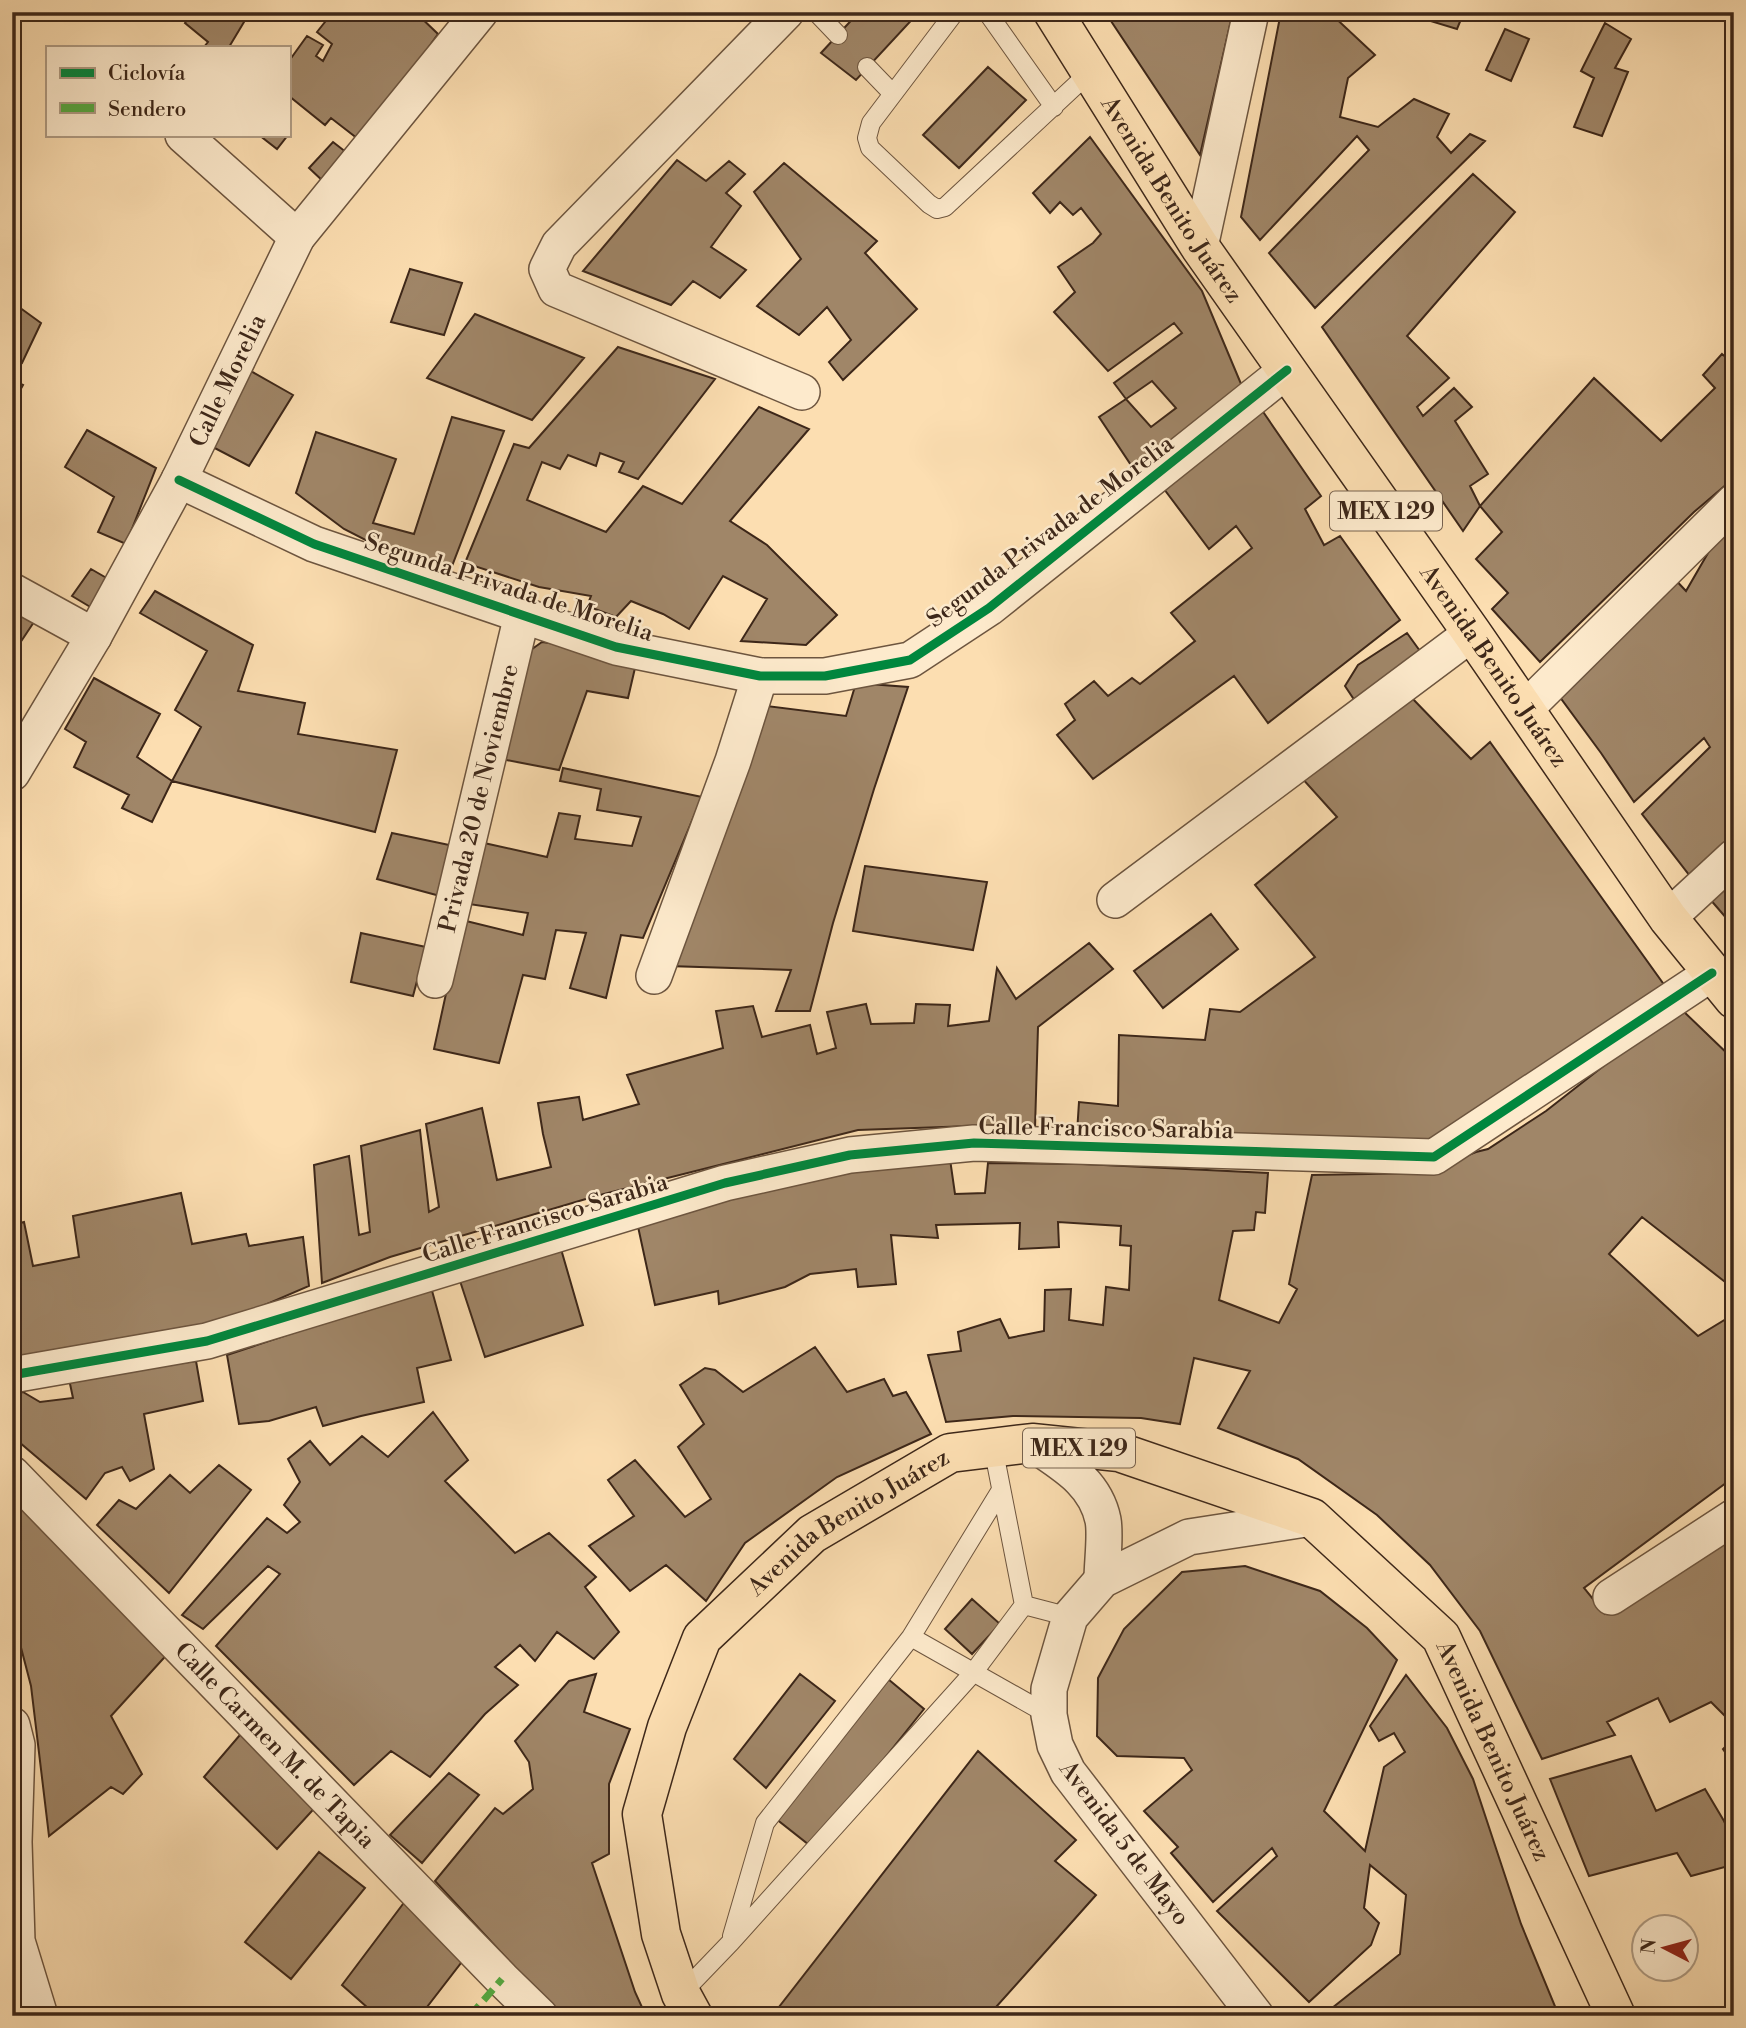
<svg xmlns="http://www.w3.org/2000/svg" width="1746" height="2028" viewBox="0 0 1746 2028" font-family="'Libre Bodoni',serif">
<rect width="100%" height="100%" fill="#fcdeb1"/>
<filter id="stains"><feTurbulence type="fractalNoise" baseFrequency=".00286" numOctaves="4"/><feColorMatrix values="0 0 0 0 .2 0 0 0 0 .09 0 0 0 0 .02 0 0 0 .5 -.17"/></filter>
<radialGradient id="worn" r=".72"><stop offset=".6" stop-color="#630" stop-opacity="0"/><stop offset="1" stop-color="#630" stop-opacity=".3"/></radialGradient>
<path fill="#a08668" stroke="#3d2719" stroke-width="2" d="M193 12H250L229 47H204L208 42 185 23Z
M333 12H415L438 34 362 142 331 118 325 125 289 96V61L307 36 323 45 316 56 323 61 332 44 317 32Z
M859 12H919L856 80 821 53Z
M1105 12H1233L1200 155Z
M1281 12H1329L1375 55 1348 78 1340 117 1378 127 1414 99 1449 114 1437 137 1451 153 1470 134 1485 141 1315 308 1269 253 1369 150 1357 136 1260 240 1241 217Z
M1431 12H1464L1457 29 1427 20Z
M1605 23 1631 39 1615 68 1628 72 1602 136 1574 127 1594 78 1581 71Z
M1505 29 1529 39 1511 81 1486 70Z
M988 67 1026 100 959 168 923 135Z
M259 135H288L277 149Z
M1090 137 1202 291 1244 391 1133 468 1099 417 1126 399 1151 427 1176 408 1152 381 1126 399 1114 383 1182 333 1174 323 1108 371 1054 312 1075 292 1058 267 1093 243 1101 234 1081 208 1073 215 1060 202 1050 213 1033 193Z
M333 142 351 156 325 183 309 168Z
M677 160 706 181 729 161 745 174 726 193 741 206 711 247 746 270 720 298 693 281 671 305 583 271Z
M784 163 877 241 865 253 917 309 843 380 829 362 851 340 827 307 799 335 757 306 801 259 754 192Z
M1473 174 1515 212 1407 336 1449 378 1417 407 1423 416 1454 388 1472 407 1455 421 1488 474 1470 486 1480 506 1463 531 1322 327Z
M410 269 462 283 444 335 391 322Z
M12 302 41 323 22 363 12 359Z
M475 314 584 358 532 420 427 378Z
M618 347 715 379 638 479 619 472 624 462 600 453 596 466 568 455 560 469 542 462 527 500 606 532 643 486 682 504 759 407 809 429 730 521 767 545 837 615 806 645 741 641 767 599 723 576 689 629 663 614 631 601 616 617 587 606 591 596 539 587 465 563 514 444 529 448Z
M1722 354 1734 364V478L1694 512 1540 662 1492 609 1508 593 1476 559 1502 532 1480 506 1594 378 1661 441 1715 388 1703 375Z
M249 370 293 395 249 466 207 444Z
M12 380 23 385 12 405Z
M1257 403 1321 496 1305 509 1324 545 1340 536 1400 620 1268 723 1234 676 1093 779 1057 735 1075 720 1065 704 1094 681 1108 696 1132 678 1140 684 1195 641 1171 613 1252 548 1236 526 1209 549 1158 481Z
M452 417 504 431 452 566 387 551 344 529 296 493 316 432 396 459 373 523 414 534Z
M87 430 156 468 126 544 98 532 114 497 65 467Z
M1734 508V713L1732 714 1734 716V842L1690 876 1642 814 1710 747 1704 738 1634 802 1601 753 1554 689 1671 575 1686 591Z
M91 569 110 580 92 608 72 596Z
M155 591 253 645 238 691 305 703 298 734 397 750 375 832 172 781 201 727 175 710 207 651 140 613Z
M12 607 36 619 12 655Z
M1407 633 1425 658 1357 704 1345 686 1358 665Z
M542 642 638 655 628 698 587 691 559 770 501 759 525 654Z
M94 678 160 714 137 757 172 781 152 822 122 808 129 795 74 767 86 742 65 729Z
M856 683 908 687 874 789 833 923 810 1011H776L791 970 668 966 767 706 846 716Z
M1411 697 1471 759 1490 742 1665 986 1419 1149 1077 1133 1079 1102 1118 1106 1119 1035 1205 1040 1210 1009 1240 1012 1315 957 1255 885 1337 817 1300 776Z
M563 768 702 797 643 938 621 935 606 998 570 988 586 933 556 930 545 979 523 975 499 1063 434 1049 462 920 523 935 528 913 469 904 484 843 547 857 559 813 580 816 575 839 632 846 641 817 597 810 601 789 560 781Z
M392 833 454 846 440 896 377 879Z
M865 866 987 882 973 950 853 931Z
M1734 876V927L1709 898Z
M1211 914 1238 949 1163 1008 1134 971Z
M361 933 426 947 413 996 351 982Z
M1089 943 1113 969 1038 1027 1035 1128 1000 1125 858 1130 596 1196 390 1257 322 1283 314 1165 349 1156 359 1235 370 1232 361 1146 420 1130 429 1212 439 1207 426 1124 482 1108 497 1180 551 1167 543 1134 538 1103 579 1097 583 1120 639 1104 627 1075 723 1048 716 1011 753 1006 762 1037 810 1025 817 1054 836 1048 827 1012 866 1004 871 1024 914 1023 916 1004 950 1005 948 1026 989 1021 997 968 1016 999Z
M1679 1007 1734 1060V1281L1729 1285 1642 1217 1609 1254 1698 1336 1731 1316 1734 1319V1477L1584 1588 1605 1614 1734 1527V1725L1711 1702 1670 1722 1658 1698 1607 1722 1615 1735 1542 1759 1480 1631 1430 1565 1377 1515 1298 1459 1218 1428 1250 1371 1194 1358 1180 1424 1141 1418 1013 1416 946 1422 928 1355 961 1351 958 1332 1000 1319 1009 1338 1044 1331 1045 1290 1071 1289 1069 1320 1103 1325 1106 1287 1129 1290 1131 1246 1120 1245 1121 1226 1058 1222 1059 1247 1019 1249 1020 1223 936 1225 938 1238 891 1235 896 1284 858 1287 856 1269 810 1274 785 1287 719 1304 718 1291 655 1305 637 1222 707 1202 869 1169 950 1159 955 1194 985 1193 988 1163 1083 1164 1268 1173 1265 1213 1256 1212 1254 1230 1233 1231 1219 1300 1279 1323 1297 1289 1289 1284 1312 1175 1424 1173 1476 1152 1488 1149 1546 1111Z
M181 1193 192 1244 246 1234 249 1246 303 1237 309 1286 239 1316 108 1350 12 1363V1225L24 1222 33 1266 79 1257 73 1216Z
M561 1249 583 1325 485 1357 460 1281Z
M431 1287 451 1360 417 1368 424 1402 361 1416 323 1426 316 1407 269 1421 239 1424 227 1355Z
M815 1347 847 1392 884 1379 893 1396 906 1392 931 1434 837 1477 745 1543 706 1601 666 1565 630 1591 589 1546 634 1516 608 1480 635 1460 685 1517 711 1499 678 1447 704 1424 680 1385 705 1368 715 1370 743 1392Z
M196 1361 203 1401 144 1414 154 1469 130 1481 122 1467 105 1473 86 1499 12 1436V1395L23 1392 40 1402 73 1398 69 1379Z
M433 1412 468 1460 445 1481 515 1553 549 1533 596 1577 585 1587 619 1632 594 1659 557 1632 535 1661 520 1645 495 1667 518 1685 485 1714 430 1777 391 1751 354 1785 216 1646 280 1574 268 1566 203 1629 182 1615 267 1518 287 1533 300 1522 284 1505 300 1482 288 1459 310 1441 330 1465 362 1436 388 1457Z
M219 1465 251 1490 169 1593 97 1525 119 1500 136 1509 170 1475 190 1493Z
M12 1486 172 1649 111 1716 142 1774 123 1794 111 1787 49 1836 31 1686 12 1613Z
M1245 1566 1320 1591 1367 1628 1397 1660 1324 1811 1365 1851 1384 1767 1405 1752 1394 1733 1379 1741 1370 1726 1406 1675 1447 1728 1473 1779 1521 1924 1559 2016H1322L1400 1954 1406 1895 1370 1865 1364 1908 1379 1923 1371 1945 1309 2002 1217 1911 1277 1856 1272 1848 1213 1902 1171 1853 1178 1847 1144 1811 1192 1770 1184 1758 1117 1756 1097 1736 1098 1678 1124 1629 1182 1572Z
M972 1599 1000 1624 972 1654 945 1629Z
M596 1674 584 1712 630 1729 609 1784V1854L592 1863 635 1992 646 2016H560L435 1881 495 1808 503 1814 533 1789 529 1762 515 1741 569 1681Z
M800 1674 835 1701 766 1788 734 1759Z
M888 1679 924 1709 813 1848 775 1818Z
M251 1722 322 1800 277 1849 204 1777Z
M1734 1738V1765L1723 1749Z
M978 1751 1076 1840 1055 1861 1096 1895 988 2016H772Z
M1631 1756 1656 1811 1705 1789 1724 1821 1734 1843V1866L1732 1865 1691 1876 1677 1853 1589 1876 1550 1779Z
M449 1773 479 1795 422 1863 390 1835Z
M319 1852 365 1888 291 1979 245 1942Z
M406 1900 464 1959 420 2016H377L342 1985Z
M12 1972 24 2016H12Z"/>
<g fill="none" stroke-linecap="round" stroke-linejoin="round">
<defs>
<path id="lane" d="M816 12 838 35
M955 12 871 123 867 138 870 148 929 204 937 209 945 207 1090 72
M987 12 1054 107
M867 67 893 94
M1001 1490 911 1637 1049 1715
M1024 1605 1070 1617
M732 1936 765 1823 911 1637
M681 1994 731 1942 973 1673 1024 1605 993 1447"/>
<g id="street">
<path d="M786 12 559 245 547 269 556 289 802 392"/>
<path d="M183 135 297 237"/>
<path d="M1200 247 1251 12"/>
<path d="M179 480 314 544 616 647 760 676H825L910 660 989 608 1287 370"/>
<path d="M12 591 94 636"/>
<path d="M1524 710 1734 502"/>
<path id="s1" d="M12 773 94 636 179 480 297 237 480 12"/>
<path d="M1115 900 1472 633"/>
<path d="M1668 918 1734 857"/>
<path d="M654 976 733 761 760 676"/>
<path id="s2" d="M435 980 522 615"/>
<path d="M12 1375 207 1341 725 1183 850 1155 974 1143 1434 1157 1712 973"/>
<path d="M1032 1443C1062 1464 1095 1481 1103 1520 1106 1535 1102 1563 1102 1580"/>
<path id="s3" d="M12 1474 502 1979 540 2016"/>
<path d="M1611 1597 1734 1517"/>
<path d="M12 1725 17 1745 14 1842 17 1941 40 2016"/>
<path d="M1256 2016 1068 1772 1055 1745 1049 1715V1689L1070 1617 1102 1580 1189 1537 1312 1518"/>
</g>
<g id="primary">
<path id="s4" d="M1053 12 1200 247 1472 633 1668 918 1734 999"/>
<path id="s5" d="M693 2016 681 1994 661 1934 642 1814 667 1727 702 1638 812 1534 950 1453 1032 1443 1119 1452 1312 1518 1441 1637 1616 2016"/>
</g>
</defs>
<use href="#lane" stroke="#6d553f" stroke-width="20"/>
<use href="#street" stroke="#6d553f" stroke-width="38"/>
<use href="#primary" stroke="#3d2719" stroke-width="41"/>
<use href="#lane" stroke="#fdeacc" stroke-width="18"/>
<use href="#street" stroke="#fdeacc" stroke-width="35"/>
<use href="#primary" stroke="#fcdeb1" stroke-width="38"/>
<path stroke="#55aa42" stroke-width="7" stroke-dasharray="14 7" stroke-linecap="butt" d="M470 2016 502 1979"/>
<defs>
<path id="cycleway" d="M179 480 314 544 616 647 760 676H825L910 660 989 608 1287 370
M12 1375 207 1341 725 1183 850 1155 974 1143 1434 1157 1712 973"/>
</defs>
<use href="#cycleway" stroke="#fdeacc" stroke-width="13"/>
<use href="#cycleway" stroke="#00873e" stroke-width="9"/>
</g>
<g text-anchor="middle" stroke-width="5" stroke-linejoin="round" paint-order="stroke">
<g fill="#fdeacc" stroke="#77624f" stroke-width="2">
<rect x="1330" y="491.5" width="112" height="39" rx="5"/>
<rect x="1023" y="1428.5" width="112" height="39" rx="5"/>
</g>
<g font-size="23" font-weight="bold" fill="#3d2719">
<text x="1386" y="519">MEX 129</text>
<text x="1079" y="1456">MEX 129</text>
</g>
<g font-size="24" fill="#3d2719" stroke="#fdeacc">
<text dy="8" stroke="none"><textPath href="#s4" startOffset="222">Avenida Benito Juárez</textPath></text>
<text dy="8" stroke="none"><textPath href="#s1" startOffset="448">Calle Morelia</textPath></text>
<text transform="translate(1050 531) rotate(-37)" y="8">Segunda Privada de Morelia</text>
<text transform="translate(509 587) rotate(18)" y="8">Segunda Privada de Morelia</text>
<text dy="8" stroke="none"><textPath href="#s4" startOffset="789">Avenida Benito Juárez</textPath></text>
<text dy="8" stroke="none"><textPath href="#s2" startOffset="187">Privada 20 de Noviembre</textPath></text>
<text transform="translate(1106 1128) rotate(1)" y="8">Calle Francisco Sarabia</text>
<text transform="translate(545 1218) rotate(-17)" y="8">Calle Francisco Sarabia</text>
<text dy="8" stroke="none"><textPath href="#s5" startOffset="584">Avenida Benito Juárez</textPath></text>
<text dy="8" stroke="none"><textPath href="#s3" startOffset="378">Calle Carmen M. de Tapia</textPath></text>
<text dy="8" stroke="none"><textPath href="#s5" startOffset="1382">Avenida Benito Juárez</textPath></text>
<text transform="translate(1125 1843) rotate(53)" y="8">Avenida 5 de Mayo</text>
</g>
</g>
<rect width="1746" height="2028" fill="none" stroke="#fcdeb1" stroke-width="42"/>
<rect x="14" y="14" width="1718" height="2000" fill="none" stroke="#3d2719" stroke-width="3.5"/>
<rect x="21" y="21" width="1704" height="1986" fill="none" stroke="#3d2719" stroke-width="2"/>
<rect x="46" y="46" width="245" height="91" fill="#fdeacc" stroke="#b09c84" stroke-width="2"/>
<rect x="60" y="68" width="35" height="10" fill="#00873e" stroke="#b09c84" stroke-width="2"/>
<text x="108" y="80" font-size="21" fill="#3d2719">Ciclovía</text>
<rect x="60" y="103" width="35" height="10" fill="#55aa42" stroke="#b09c84" stroke-width="2"/>
<text x="108" y="116" font-size="21" fill="#3d2719">Sendero</text>
<g transform="translate(1665 1948) rotate(276)"><circle r="33" fill="#fdeacc" stroke="#b09c84" stroke-width="2"/>
<path d="M0-5L12 26L0 18L-12 26Z" fill="#8f2418"/>
<text y="-10" font-size="19" font-weight="bold" text-anchor="middle" fill="#3d2719">N</text>
</g>
<rect width="100%" height="100%" filter="url(#stains)"/>
<rect width="100%" height="100%" fill="url(#worn)"/>
</svg>
